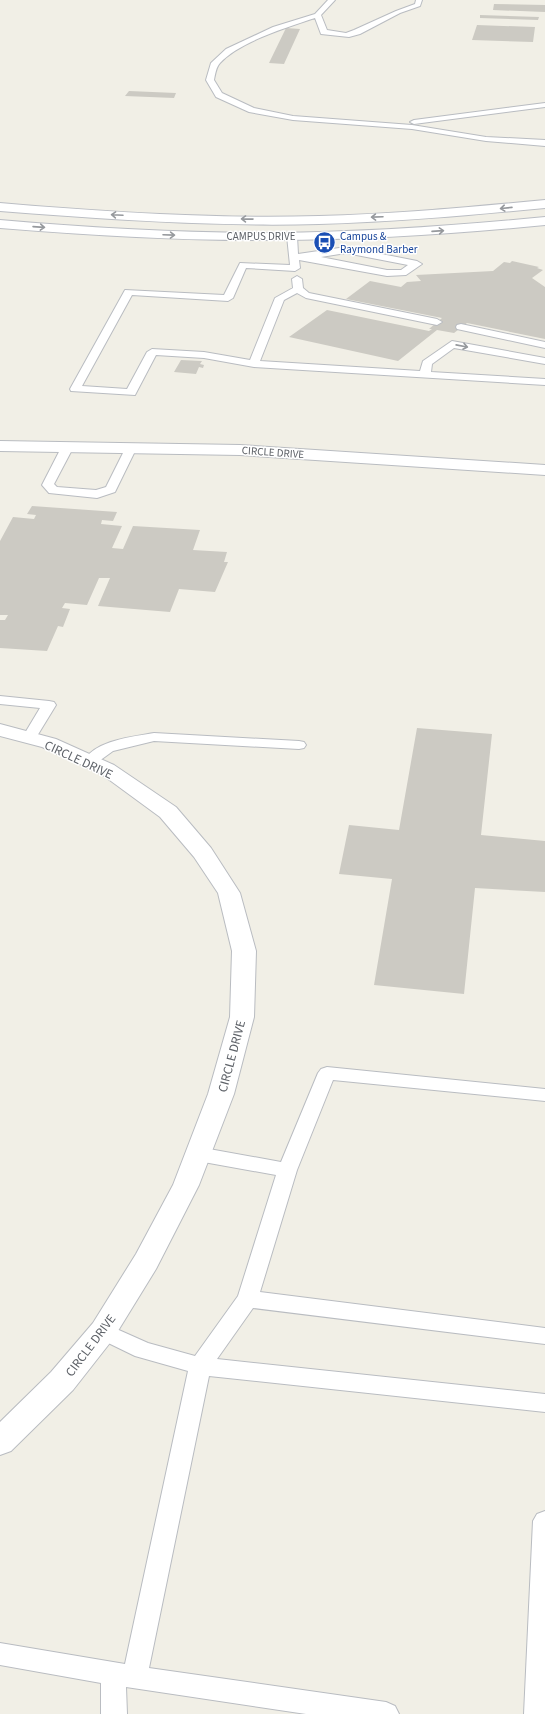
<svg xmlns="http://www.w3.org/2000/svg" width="545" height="1714" viewBox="0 0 545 1714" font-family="'Source Sans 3',sans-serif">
<rect width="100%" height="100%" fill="#f1efe6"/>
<path fill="#cccac3" d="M494 4 545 5V12L493 10Z
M480 15 539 17 538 20 480 18Z
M477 25 535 27 533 42 472 40Z
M286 28 300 29 284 64 269 63Z
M129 91 176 93 174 98 125 96Z
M512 261 539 267 537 268 543 270 532 278 545 287V339L467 323 454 333 437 330 398 361 289 337 327 310 429 331 432 329H429L442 318 346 299 370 281 401 287 407 282 421 281 416 275 493 271 504 262 510 263Z
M181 360 202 361 200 364 204 365 203 368 199 367 196 374 174 372Z
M32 506 117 512 113 521 102 520 101 524 122 526 112 548 123 549 133 526 200 530 193 550 227 552 224 562H228L215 592 179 589 170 612 98 606 110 578H99L87 605 65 603 62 608 70 609 63 627 58 626 47 651 0 648V620H5L8 615H0V541L13 517 34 519 36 515 27 514Z
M417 728 492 734 481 835 545 841V892L475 888 464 994 374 985 392 879 339 874 349 825 399 830Z"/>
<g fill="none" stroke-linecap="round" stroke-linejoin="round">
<defs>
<path id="lane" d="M328 0H335L321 15 327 30 346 33 354 30 396 11 415 4 416 0H422L420 6 400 13 360 34 349 37 321 34 315 18C288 27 239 42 220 63 216 67 215 75 214 80L222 93 254 108 293 116 412 125 486 137 545 140V146L486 141 412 129 293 120 249 112 216 97 206 80 211 63 226 49 273 27 315 14Z
M545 103V107L414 124 410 122 414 120Z
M292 233 297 236 298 254 346 247 417 261 422 264 406 275 387 276 299 260 300 268 295 271 246 268 233 298 228 301 132 295 82 386 127 389 147 352 152 349 204 352 250 360 275 298 293 288 292 279 297 276 302 279 303 288 309 293 437 319 442 322 437 325 306 298 297 293 284 300 260 361 420 371 423 361 452 341 545 358V364L454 348 432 364 431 372 545 379V385L254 367 204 358 156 355 135 395 71 391 70 389 125 290 224 295 240 263 290 265 287 236ZM346 253 408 265 401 270H387L321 257Z
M461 324 545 342V348L457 329 456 327 457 325Z
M68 443 74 446 54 484 57 487 96 490 106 487 127 445 131 444 137 447 115 492 97 498 49 493 42 485 62 446Z
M0 696 49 701 54 702 56 705 34 741H24L22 738 40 708 0 704Z
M154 733 299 741 304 742 306 745 304 748 299 749 154 741 113 751 95 764H85L83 761C97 740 131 737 154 733Z
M327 1067 545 1089V1101L333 1080 297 1170 260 1292 545 1328V1344L253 1308 217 1359 545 1394V1412L209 1376 149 1668 386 1702 395 1706 399 1714H306L126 1687 127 1714H101V1683L0 1665V1643L125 1664 188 1371 135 1356 96 1337 92 1331 96 1325 103 1323 148 1343 195 1356 238 1296 276 1175 198 1161 191 1159 188 1154 191 1149 198 1147 281 1162 318 1073 321 1069Z
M545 1511V1714H524L533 1521 537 1514Z"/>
<path id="street" d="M0 441 240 445 545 465V475L240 455 0 451Z
M0 724 56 739 114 765 176 807 211 848 240 893 256 951 254 1017 234 1094 199 1185 156 1269 113 1339 73 1390 11 1451 0 1455V1422L51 1372 93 1323 136 1254 173 1185 208 1094 230 1017 232 951 218 893 194 857 160 817 100 773 42 747 0 736Z"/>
<path id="secondary" d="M545 200V208C470 215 395 222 319 224 213 227 106 219 0 211V203C106 212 213 219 319 216 395 214 470 207 545 200Z
M545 217V225C454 234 364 240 273 240 181 241 91 235 0 228V220C91 228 181 233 273 233 364 232 454 226 545 217Z"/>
</defs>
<use href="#lane" stroke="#b9bcc1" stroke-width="2"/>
<use href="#street" stroke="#b9bcc1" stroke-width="2"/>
<use href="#secondary" stroke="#babdc3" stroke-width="2"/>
<use href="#lane" fill="#fff" fill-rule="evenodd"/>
<use href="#street" fill="#fff" fill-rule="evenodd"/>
<use href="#secondary" fill="#fff" fill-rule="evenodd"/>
</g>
<defs><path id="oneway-shaft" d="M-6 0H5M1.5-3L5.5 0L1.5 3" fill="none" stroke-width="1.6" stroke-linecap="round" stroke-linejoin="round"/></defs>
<g stroke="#96999d">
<use href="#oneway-shaft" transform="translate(506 208) rotate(174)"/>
<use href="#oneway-shaft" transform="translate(117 215) rotate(-177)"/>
<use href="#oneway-shaft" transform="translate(377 217) rotate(178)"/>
<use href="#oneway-shaft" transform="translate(247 219) rotate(-179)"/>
<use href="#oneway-shaft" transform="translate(39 227) rotate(4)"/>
<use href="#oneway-shaft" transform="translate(438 231) rotate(-4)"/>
<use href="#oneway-shaft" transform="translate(169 235) rotate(2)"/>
<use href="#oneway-shaft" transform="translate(462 346) rotate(11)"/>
</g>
<defs>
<symbol id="bus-disc" viewBox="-11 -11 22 22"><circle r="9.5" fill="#1a4fb4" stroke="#fff"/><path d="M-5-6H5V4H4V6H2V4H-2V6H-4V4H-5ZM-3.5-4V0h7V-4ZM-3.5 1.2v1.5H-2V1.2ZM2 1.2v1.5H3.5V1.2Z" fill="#fff"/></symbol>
</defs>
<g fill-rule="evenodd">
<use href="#bus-disc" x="312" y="230" width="25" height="25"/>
</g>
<g text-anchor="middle" stroke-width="3" stroke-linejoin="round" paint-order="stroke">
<g font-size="11" fill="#5e6268" stroke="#fff">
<text x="261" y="240">CAMPUS DRIVE</text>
<text transform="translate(273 452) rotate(4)" y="4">CIRCLE DRIVE</text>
</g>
<g font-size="11" fill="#164399" stroke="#fff" text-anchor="start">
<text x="340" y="240">Campus &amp;<tspan x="340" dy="13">Raymond Barber</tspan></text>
</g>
<g font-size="13" fill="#5e6268" stroke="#fff">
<text transform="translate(79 759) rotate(25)" y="5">CIRCLE DRIVE</text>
<text transform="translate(231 1056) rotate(-75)" y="5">CIRCLE DRIVE</text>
<text transform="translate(90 1345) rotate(-53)" y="5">CIRCLE DRIVE</text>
</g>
</g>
</svg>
